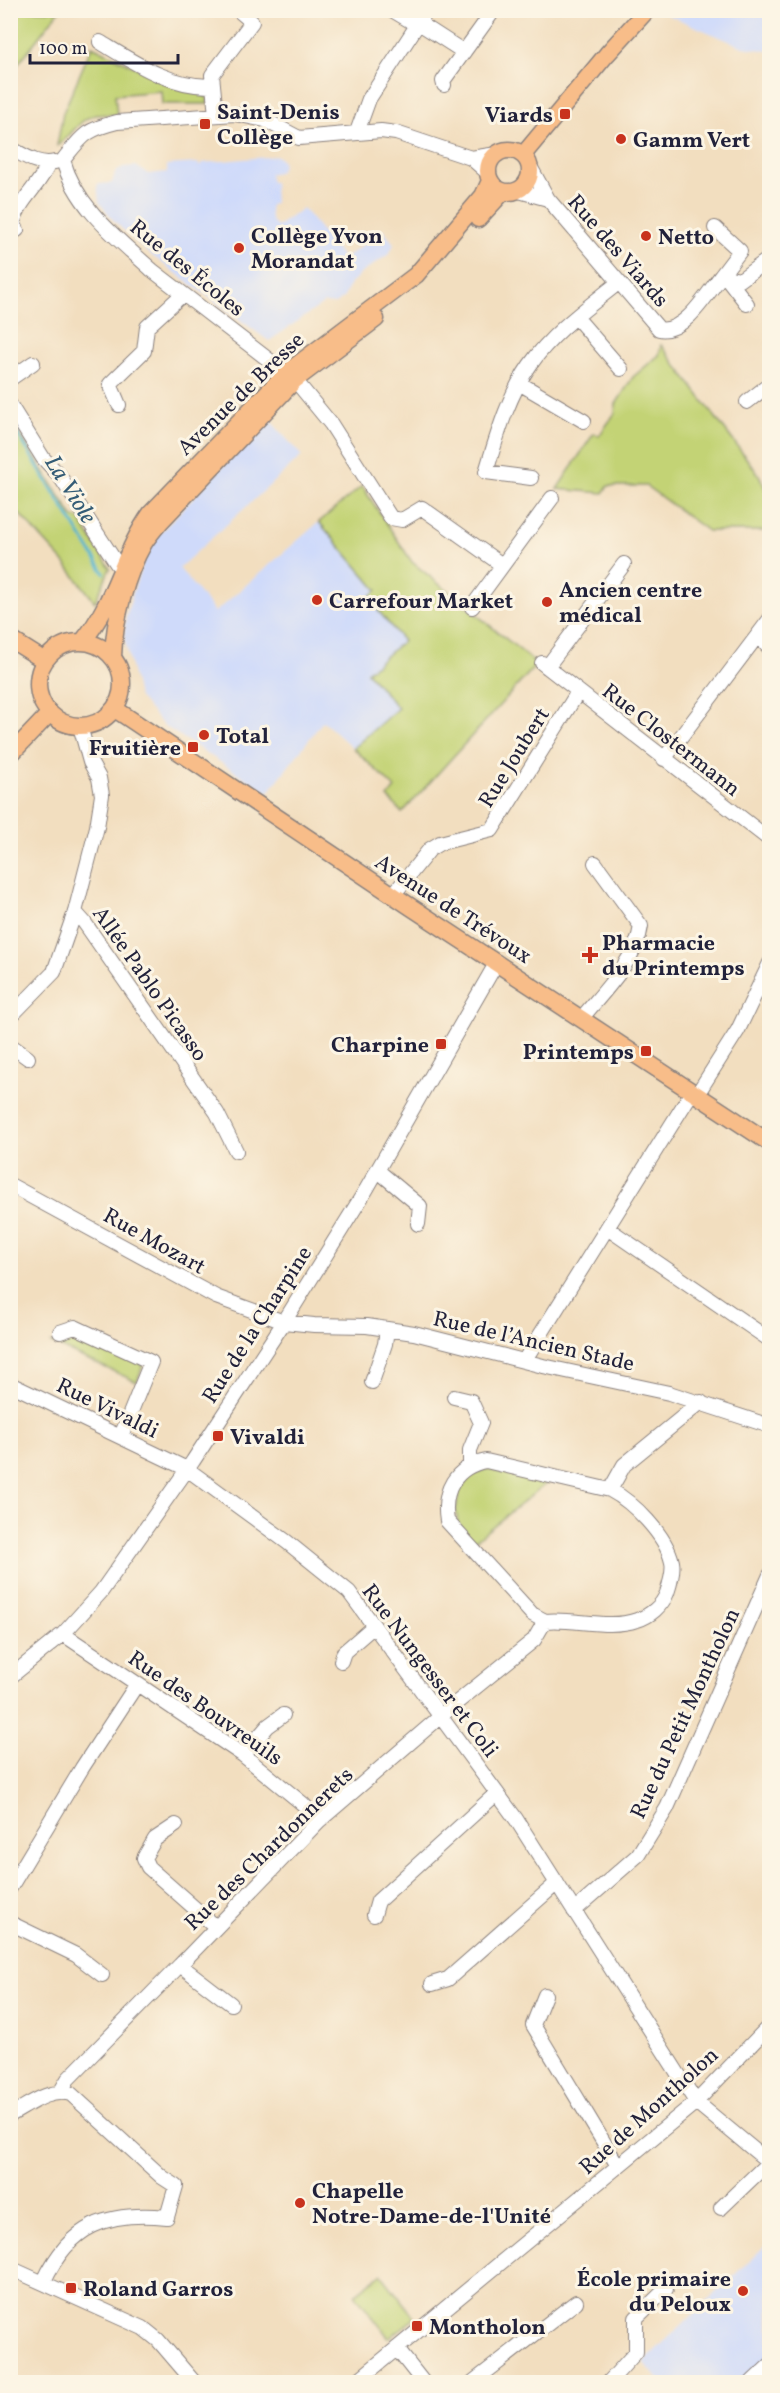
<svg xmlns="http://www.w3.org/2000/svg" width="780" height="2393" viewBox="0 0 780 2393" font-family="Vollkorn,serif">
<rect width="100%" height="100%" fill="#fcf5e5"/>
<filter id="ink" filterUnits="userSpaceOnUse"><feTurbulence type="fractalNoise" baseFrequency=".0167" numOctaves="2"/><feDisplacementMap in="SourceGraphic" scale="12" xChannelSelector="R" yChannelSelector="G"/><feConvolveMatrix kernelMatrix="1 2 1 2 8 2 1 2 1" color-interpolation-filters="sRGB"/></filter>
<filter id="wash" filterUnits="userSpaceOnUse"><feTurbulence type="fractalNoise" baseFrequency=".008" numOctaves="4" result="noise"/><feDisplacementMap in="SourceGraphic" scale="24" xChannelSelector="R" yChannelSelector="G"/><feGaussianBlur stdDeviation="1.35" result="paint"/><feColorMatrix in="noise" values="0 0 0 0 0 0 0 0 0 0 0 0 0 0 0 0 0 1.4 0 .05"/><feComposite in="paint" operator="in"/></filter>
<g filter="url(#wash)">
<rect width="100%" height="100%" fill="#f2debf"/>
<path fill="#cfdafa" d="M659 11H769V51L743 47Z
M277 156 282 160 283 166 279 172 270 174 271 182H274L275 204 270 205 271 219 277 227 303 208 344 259 383 230 394 244 389 254 360 274 350 284 344 297 335 304 324 303 269 341 147 252 114 221 99 202 97 184 112 183 115 173 123 167 136 166 148 174 167 172V165L198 163 199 166 202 165V163Z
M268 418 302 456 179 568 215 612 319 522 377 590 368 598 404 642 398 708 353 748 323 721 268 793 163 725 138 696 124 637 126 616 134 589 150 544Z
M769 2242V2358L742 2382H662L643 2362Z"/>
<path fill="#c3d375" stroke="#727a58" stroke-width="1.5" d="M11 10 59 11 11 73 10 11Z
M92 46 160 79 194 90 207 97 208 104H162L161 91 115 95 117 115C110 115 103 114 96 115 79 118 71 137 57 146L63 113Z
M661 345 759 475 769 497V531H708L646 486H608L603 493 557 489 594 433 599 436 615 413 616 404 633 377 659 355Z
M10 418 73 517 79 519 110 568 95 602 63 561 11 505Z
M362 486 412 562 537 664 402 813 388 797 395 788 353 748 398 708 367 672 403 641 368 598 377 590 319 522Z
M82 1335 143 1365 137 1382 51 1343Z
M486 1469 548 1482 473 1542 458 1525 456 1509 459 1491 471 1475Z
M381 2274 415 2318 389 2338 355 2294Z"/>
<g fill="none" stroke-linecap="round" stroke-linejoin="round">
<path stroke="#50b3ce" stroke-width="3" d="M10 422 104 573"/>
</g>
</g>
<g filter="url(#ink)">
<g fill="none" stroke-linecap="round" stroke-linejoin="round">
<defs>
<path id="minor" d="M392 10 417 25
M419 23 464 52
M100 42C135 63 170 87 212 86
M444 85 443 81 494 10
M216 115 212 75 252 22 238 10
M357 132 369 99 427 10
M10 148C25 156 39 166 55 162
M471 158 497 154
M63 160C76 207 117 238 152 270L295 380 331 424 391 518 402 520 422 508 502 565
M63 160C83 135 85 130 117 122L235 114 265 120 299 138 381 131 396 133 471 158 488 173
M531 168 548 199 659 329C684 334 707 294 721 276L740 280 770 258
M519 191 548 199
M715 228 740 251 721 276
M17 230 13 223C19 199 40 186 49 163
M727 278 747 304
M576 317 621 369
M10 379 33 363
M519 383 584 421
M747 402 770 384
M10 405 43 458 59 475 117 564 131 572
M119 405 110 384 144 351 147 327 183 294
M531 478 486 472C497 436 508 396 530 365 553 332 587 308 618 283
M472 607 552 498
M757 636 770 648
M542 663 770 840
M547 667 624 564
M664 759 770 619
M393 895 430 849 440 843 492 830 578 692
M75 912 84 922 217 1113 236 1151
M10 1017 54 972 75 912 97 827 102 795 99 778 90 762 80 726
M581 1019C602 993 637 959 641 926L595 863
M10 1045 28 1058
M696 1096 738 1030 770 963
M377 1170 420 1206 418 1224
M10 1185 216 1297 284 1322 314 1325 367 1326 414 1333 543 1366 669 1393 770 1426
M607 1228 770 1340
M60 1332 75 1327 151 1362 121 1436
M524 1361 692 1092
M372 1382 385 1344 387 1329
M10 1384 187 1469 287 1542 349 1592 516 1819 696 2102 770 2163
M454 1397 471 1401 481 1423 470 1450V1465
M545 1621 532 1614 447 1521C442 1491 455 1467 486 1461L610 1490
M63 1634 243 1755 303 1804 319 1821
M341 1661 344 1652 374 1626
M10 1677 63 1634 101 1592 193 1461 284 1322 366 1190 497 962
M243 1755 268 1726 283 1715
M176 1825 155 1839 144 1858 148 1867 216 1927
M10 1888 82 1768 137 1684
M574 1911 638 1855 667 1808 770 1575
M374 1915 378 1901 497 1793
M10 1923 76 1955 102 1975
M180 1965 319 1821 455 1704 534 1640 545 1621C575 1618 608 1630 637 1620 650 1616 662 1606 667 1593 670 1584 674 1571 672 1562 666 1535 633 1502 610 1490L624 1465 701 1402
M432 1984 448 1979 557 1883
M545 1995 533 2025 618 2166
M61 2091 68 2079 180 1965 231 2004
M10 2115C29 2105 49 2088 71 2094L162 2177 176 2186 167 2217C107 2211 70 2225 44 2281
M721 2208 769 2162
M10 2268 143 2328 158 2340 194 2382
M397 2349 423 2382
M356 2382 696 2102 770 2025
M473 2382 576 2302
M609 2382 636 2352V2318L666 2289
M752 2382 770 2365"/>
<path id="major" d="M488 171a21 21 0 1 1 42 0a21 21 0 1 1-42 0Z
M523 155 607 54 647 10
M478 219 503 192
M10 639 45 661
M83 641C115 602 122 554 151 513L285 374 416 275 483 196 490 181
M38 684a42 42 0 1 1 84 0a42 42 0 1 1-84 0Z
M113 657C114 621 126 574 144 543 149 535 156 527 162 520L295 380 376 319
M115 709 411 907 770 1143
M10 755 50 713"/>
</defs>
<use href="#minor" stroke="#8a807d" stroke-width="16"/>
<use href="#major" stroke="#8a807d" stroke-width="19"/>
<use href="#minor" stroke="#fff" stroke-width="14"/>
<use href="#major" stroke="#f8bd89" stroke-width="16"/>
</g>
</g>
<g fill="#c8321e" stroke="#fcf5e5" stroke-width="2">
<rect x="559" y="108" width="12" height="12" rx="3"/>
<rect x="199" y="118" width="12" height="12" rx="3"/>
<circle cx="621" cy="139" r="6"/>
<circle cx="646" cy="236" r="6"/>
<circle cx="239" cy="248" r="6"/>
<circle cx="317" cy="600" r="6"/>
<circle cx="547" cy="602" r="6"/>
<circle cx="204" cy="735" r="6"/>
<rect x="187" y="741" width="12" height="12" rx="3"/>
<path d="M587 946h6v6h6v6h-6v6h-6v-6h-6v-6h6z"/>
<rect x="435" y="1038" width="12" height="12" rx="3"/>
<rect x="640" y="1045" width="12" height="12" rx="3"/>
<rect x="212" y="1430" width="12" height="12" rx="3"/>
<circle cx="300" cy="2203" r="6"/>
<rect x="65" y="2282" width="12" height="12" rx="3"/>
<circle cx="743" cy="2291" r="6"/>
<rect x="411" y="2320" width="12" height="12" rx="3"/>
</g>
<g text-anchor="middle" stroke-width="6" stroke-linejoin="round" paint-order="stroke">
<g font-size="22" font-weight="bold" fill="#22223b" stroke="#fcf5e5" text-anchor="start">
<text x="217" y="119">Saint-Denis<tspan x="217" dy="25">Collège</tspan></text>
<text x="553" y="122" text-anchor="end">Viards</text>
<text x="633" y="147">Gamm Vert</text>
<text x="251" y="243">Collège Yvon<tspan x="251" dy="25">Morandat</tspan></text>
<text x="658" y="244">Netto</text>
<text x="559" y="597">Ancien centre<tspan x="559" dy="25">médical</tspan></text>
<text x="329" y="608">Carrefour Market</text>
<text x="216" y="743">Total</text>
<text x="181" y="755" text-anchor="end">Fruitière</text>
<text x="602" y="950">Pharmacie<tspan x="602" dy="25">du Printemps</tspan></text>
<text x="429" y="1052" text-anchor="end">Charpine</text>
<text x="634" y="1059" text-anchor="end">Printemps</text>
<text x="230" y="1444">Vivaldi</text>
<text x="312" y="2198">Chapelle<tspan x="312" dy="25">Notre-Dame-de-l'Unité</tspan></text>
<text x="731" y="2286" text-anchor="end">École primaire<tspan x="731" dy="25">du Peloux</tspan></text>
<text x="83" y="2296">Roland Garros</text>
<text x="429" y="2334">Montholon</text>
</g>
<g font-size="22" fill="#22223b" stroke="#fcf5e5">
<text transform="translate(619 250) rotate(49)" y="8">Rue des Viards</text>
<text transform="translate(188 267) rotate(39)" y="8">Rue des Écoles</text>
<text transform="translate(240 393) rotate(-44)" y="8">Avenue de Bresse</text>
<text transform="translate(672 739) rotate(38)" y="8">Rue Clostermann</text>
<text transform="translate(513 757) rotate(-58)" y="8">Rue Joubert</text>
<text transform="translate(454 908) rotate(33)" y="8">Avenue de Trévoux</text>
<text transform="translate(151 983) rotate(55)" y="8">Allée Pablo Picasso</text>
<text transform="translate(155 1240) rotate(29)" y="8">Rue Mozart</text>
<text transform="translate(256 1324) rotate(-57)" y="8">Rue de la Charpine</text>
<text transform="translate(534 1340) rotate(13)" y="8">Rue de l’Ancien Stade</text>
<text transform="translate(108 1407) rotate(26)" y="8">Rue Vivaldi</text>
<text transform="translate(431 1670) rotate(53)" y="8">Rue Nungesser et Coli</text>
<text transform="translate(206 1707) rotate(35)" y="8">Rue des Bouvreuils</text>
<text transform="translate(684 1713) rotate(-65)" y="8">Rue du Petit Montholon</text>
<text transform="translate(268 1848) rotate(-44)" y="8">Rue des Chardonnerets</text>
<text transform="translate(648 2110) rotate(-42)" y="8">Rue de Montholon</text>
</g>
<g font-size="24" font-style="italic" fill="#345c76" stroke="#fcf5e5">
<text transform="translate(71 489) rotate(58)" y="8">La Viole</text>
</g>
</g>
<rect width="780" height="2393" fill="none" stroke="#fcf5e5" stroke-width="36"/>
<path d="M30 54v9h148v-9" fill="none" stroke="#22223b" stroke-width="3"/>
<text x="39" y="54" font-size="18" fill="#22223b" stroke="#fcf5e5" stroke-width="4.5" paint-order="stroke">100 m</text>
</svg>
